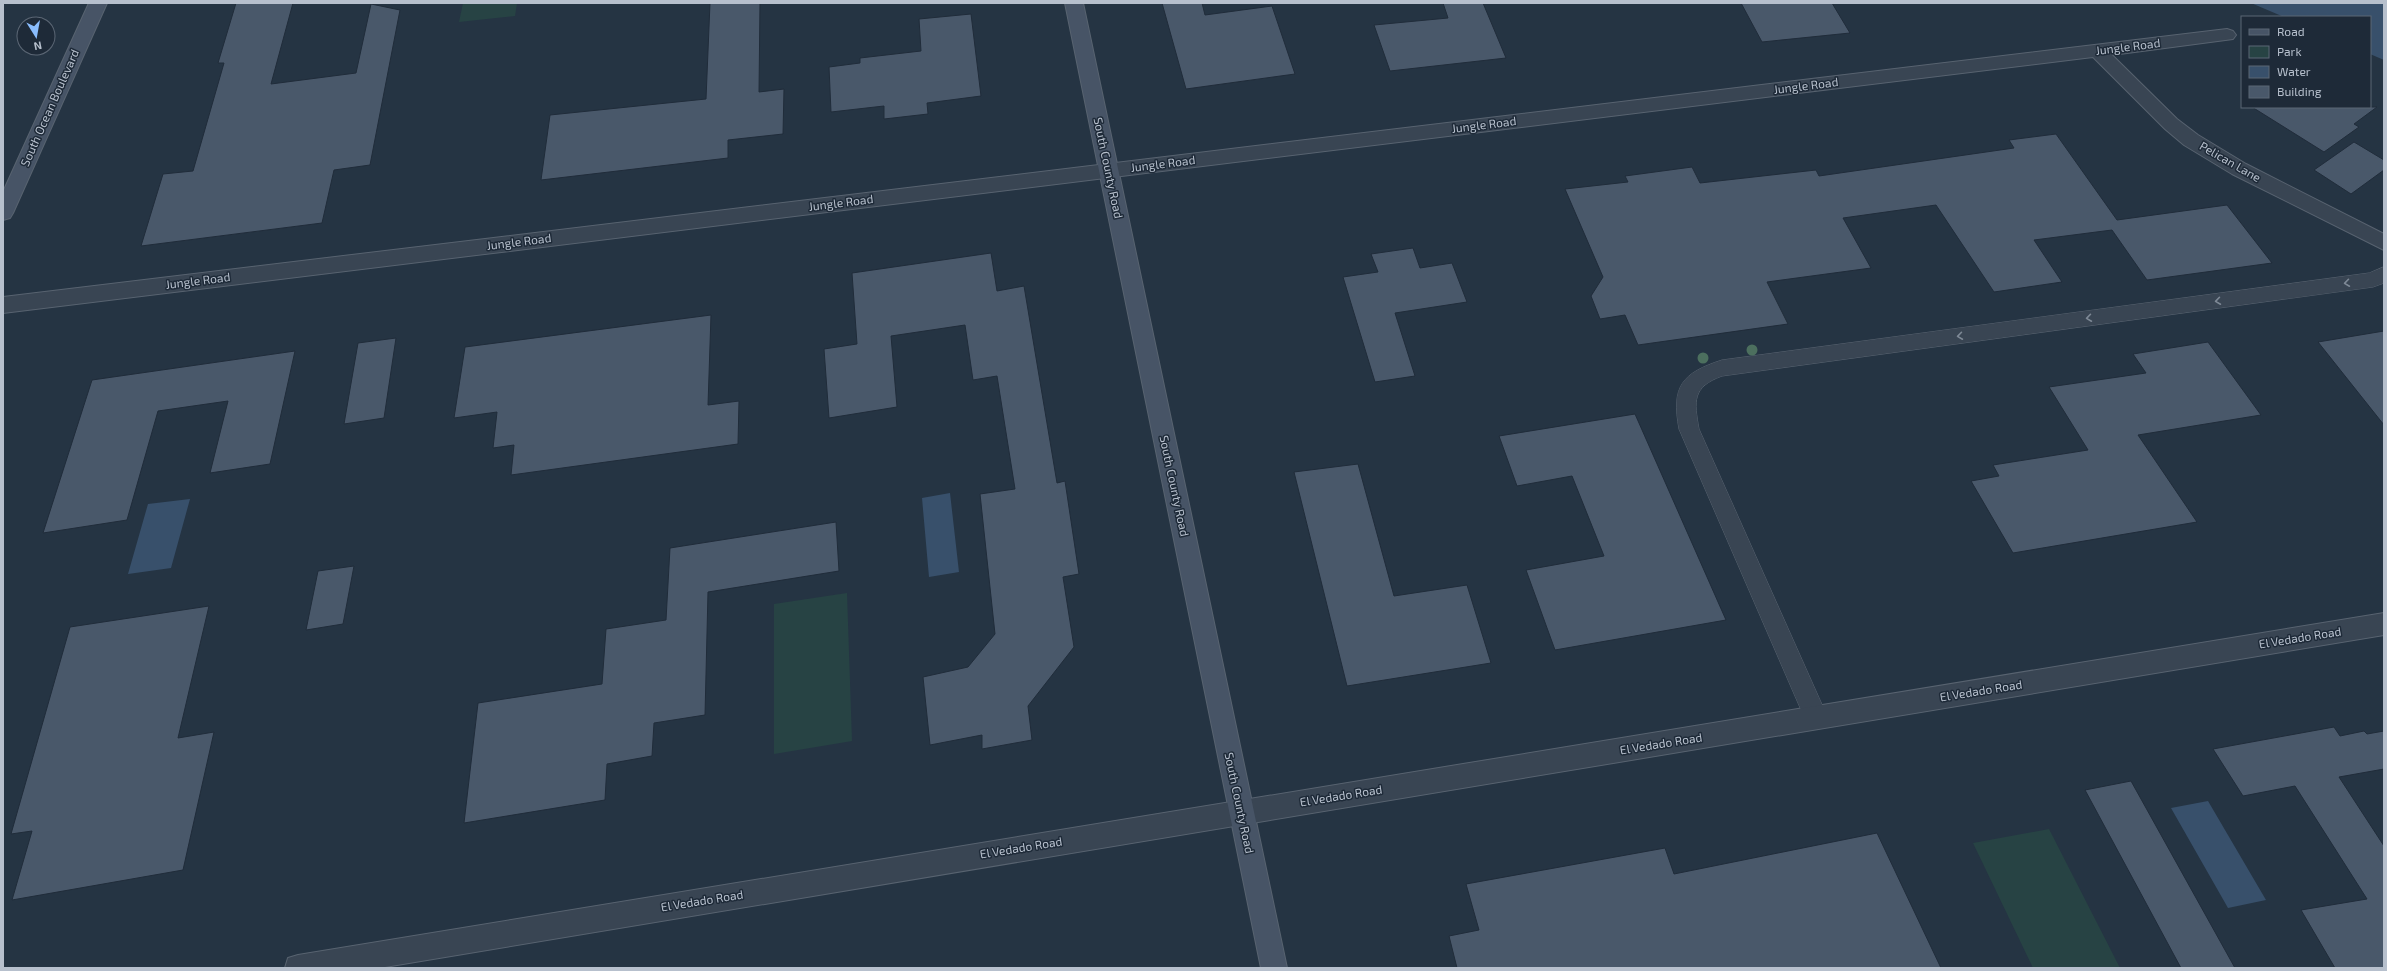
<svg xmlns="http://www.w3.org/2000/svg" width="2387" height="971" viewBox="0 0 2387 971" font-family="'Exo 2',sans-serif">
<rect width="100%" height="100%" fill="#253443"/>
<path fill="#274344" d="M463 3H517L515 16 459 22Z
M847 593 852 741 774 754V604Z
M2049 829 2120 968H2033L1973 843Z"/>
<path fill="#38506b" d="M2251 3H2384V60L2370 54V17H2284Z
M950 493 959 572 929 577 922 498Z
M190 499 171 568 128 574 148 504Z
M2208 801 2266 900 2228 908 2171 808Z"/>
<path fill="#49586a" stroke="#202c3a" d="M236 3H293L271 84 356 73 371 4 400 10 370 165 334 170 322 223 141 246 163 174 193 171 224 63H218Z
M710 3H760L759 92 784 89 783 134 728 140V158L541 180 550 115 706 99Z
M1162 3H1202L1205 15 1272 6 1295 74 1186 89Z
M1443 3H1483L1506 58 1390 71 1374 25 1448 18Z
M1741 3H1832L1850 33 1762 42Z
M971 14 981 96 927 103 928 114 884 119V106L831 112 829 67 860 63V58L921 51 919 19Z
M2252 107H2377L2354 124 2359 127 2324 152Z
M2056 134 2117 220 2227 205 2272 263 2147 280 2112 230 2034 240 2062 282 1994 292 1936 205 1843 218 1871 268 1767 282 1788 324 1638 345 1625 315 1600 319 1591 296 1603 277 1565 189 1628 182 1625 176 1692 167 1700 183 1816 170 1819 176 2014 148 2009 140Z
M2354 142 2384 160V170L2351 194 2314 170Z
M1413 248 1420 268 1452 263 1467 302 1395 313 1415 376 1375 382 1343 277 1378 272 1371 254Z
M991 253 997 291 1024 286 1057 483 1065 481 1079 574 1063 577 1074 647 1028 706 1032 740 982 749V735L930 745 923 677 968 667 995 634 980 494 1015 489 997 376 973 380 965 325 891 336 897 407 829 418 824 349 857 344 852 273Z
M711 315 708 405 739 401 738 444 511 475 514 445 493 448 497 412 454 418 465 347Z
M2384 331V425L2318 342Z
M396 338 384 418 344 424 358 343Z
M2208 342 2261 415 2138 435 2197 522 2013 553 1971 481 1999 476 1993 465 2088 450 2049 387 2146 373 2133 354Z
M295 351 270 464 210 473 228 401 158 411 127 520 43 533 92 380Z
M1635 414 1726 620 1555 650 1526 570 1604 556 1572 476 1517 486 1499 436Z
M1358 464 1394 596 1467 585 1491 663 1347 686 1294 472Z
M836 522 839 571 708 592 705 715 654 723 652 756 607 764 605 800 464 823 478 703 602 684 606 629 666 620 670 548Z
M354 566 343 624 306 630 318 571Z
M209 606 178 738 214 732 183 870 12 900 32 831 11 834 70 627Z
M2334 727 2340 736 2364 731 2367 734 2384 731V769L2339 777 2384 846V968H2335L2301 910 2367 899 2295 786 2243 796 2213 749Z
M2131 781 2235 968H2181L2085 790Z
M1877 833 1941 968H1457L1449 936 1479 930 1466 884 1665 848 1674 874Z"/>
<g fill="none" stroke-linecap="round" stroke-linejoin="round">
<defs>
<path id="lane" d="M2384 267V283L2373 287 1722 376C1692 387 1694 401 1699 429L1828 718 1824 726 1816 729 1808 726 1679 429C1671 386 1682 373 1722 360L2369 273Z"/>
<path id="street" d="M2227 29 2233 31 2236 35 2233 39 2112 55 2177 119 2198 135 2246 164 2384 234V250L2232 174 2184 145 2165 129 2093 57 3 313V297Z
M2384 613V635L379 968H285L288 958 298 955Z"/>
<path id="secondary" d="M89 3H107L13 213 10 218 3 220V192Z
M1065 3H1083L1287 968H1261Z"/>
</defs>
<use href="#lane" stroke="#586370" stroke-width="1"/>
<use href="#street" stroke="#586370" stroke-width="2"/>
<use href="#secondary" stroke="#586370" stroke-width="2"/>
<use href="#lane" fill="#394553" fill-rule="evenodd"/>
<use href="#street" fill="#394553" fill-rule="evenodd"/>
<use href="#secondary" fill="#475466" fill-rule="evenodd"/>
</g>
<g fill="#4c6f5e">
<circle cx="1752" cy="350" r="5.5"/>
<circle cx="1703" cy="358" r="5.5"/>
</g>
<defs><path id="oneway-chevron" d="M-2-3.5L2.5 0L-2 3.5" fill="none" stroke-width="1.6" stroke-linecap="round" stroke-linejoin="round"/></defs>
<g stroke="#7e8996">
<use href="#oneway-chevron" transform="translate(2347 283) rotate(172)"/>
<use href="#oneway-chevron" transform="translate(2218 301) rotate(172)"/>
<use href="#oneway-chevron" transform="translate(2089 318) rotate(172)"/>
<use href="#oneway-chevron" transform="translate(1960 336) rotate(172)"/>
</g>
<g text-anchor="middle" stroke-width="3" stroke-linejoin="round" paint-order="stroke">
<g font-size="12" fill="#b7c0cd" stroke="#1e2a38">
<text transform="translate(2128 47) rotate(-7)" y="4">Jungle Road</text>
<text transform="translate(1806 86) rotate(-7)" y="4">Jungle Road</text>
<text transform="translate(50 108) rotate(-66)" y="4">South Ocean Boulevard</text>
<text transform="translate(1484 125) rotate(-7)" y="4">Jungle Road</text>
<text transform="translate(2230 162) rotate(30)" y="4">Pelican Lane</text>
<text transform="translate(1163 164) rotate(-7)" y="4">Jungle Road</text>
<text transform="translate(1108 168) rotate(78)" y="4">South County Road</text>
<text transform="translate(841 203) rotate(-7)" y="4">Jungle Road</text>
<text transform="translate(519 242) rotate(-7)" y="4">Jungle Road</text>
<text transform="translate(198 281) rotate(-7)" y="4">Jungle Road</text>
<text transform="translate(1174 486) rotate(78)" y="4">South County Road</text>
<text transform="translate(2300 638) rotate(-9)" y="4">El Vedado Road</text>
<text transform="translate(1981 691) rotate(-9)" y="4">El Vedado Road</text>
<text transform="translate(1661 744) rotate(-9)" y="4">El Vedado Road</text>
<text transform="translate(1341 796) rotate(-9)" y="4">El Vedado Road</text>
<text transform="translate(1239 803) rotate(78)" y="4">South County Road</text>
<text transform="translate(1021 848) rotate(-9)" y="4">El Vedado Road</text>
<text transform="translate(702 901) rotate(-9)" y="4">El Vedado Road</text>
</g>
</g>
<rect width="2387" height="971" fill="none" stroke="#b7c0cd" stroke-width="8"/>
<rect x="2241" y="16" width="130" height="92" fill="#1e2a38" stroke="#5b6674"/>
<rect x="2249" y="29" width="20" height="6" fill="#475466" stroke="#5b6674"/>
<text x="2277" y="36" font-size="12" fill="#b7c0cd">Road</text>
<rect x="2249" y="46" width="20" height="12" fill="#274344" stroke="#5b6674"/>
<text x="2277" y="56" font-size="12" fill="#b7c0cd">Park</text>
<rect x="2249" y="66" width="20" height="12" fill="#38506b" stroke="#5b6674"/>
<text x="2277" y="76" font-size="12" fill="#b7c0cd">Water</text>
<rect x="2249" y="86" width="20" height="12" fill="#49586a" stroke="#5b6674"/>
<text x="2277" y="96" font-size="12" fill="#b7c0cd">Building</text>
<g transform="translate(36 36) rotate(169)"><circle r="19" fill="#1e2a38" stroke="#5b6674"/>
<path d="M0-3L7 15L0 10L-7 15Z" fill="#8abdfe"/>
<text y="-6" font-size="11" font-weight="bold" text-anchor="middle" fill="#b7c0cd">N</text>
</g>
</svg>
